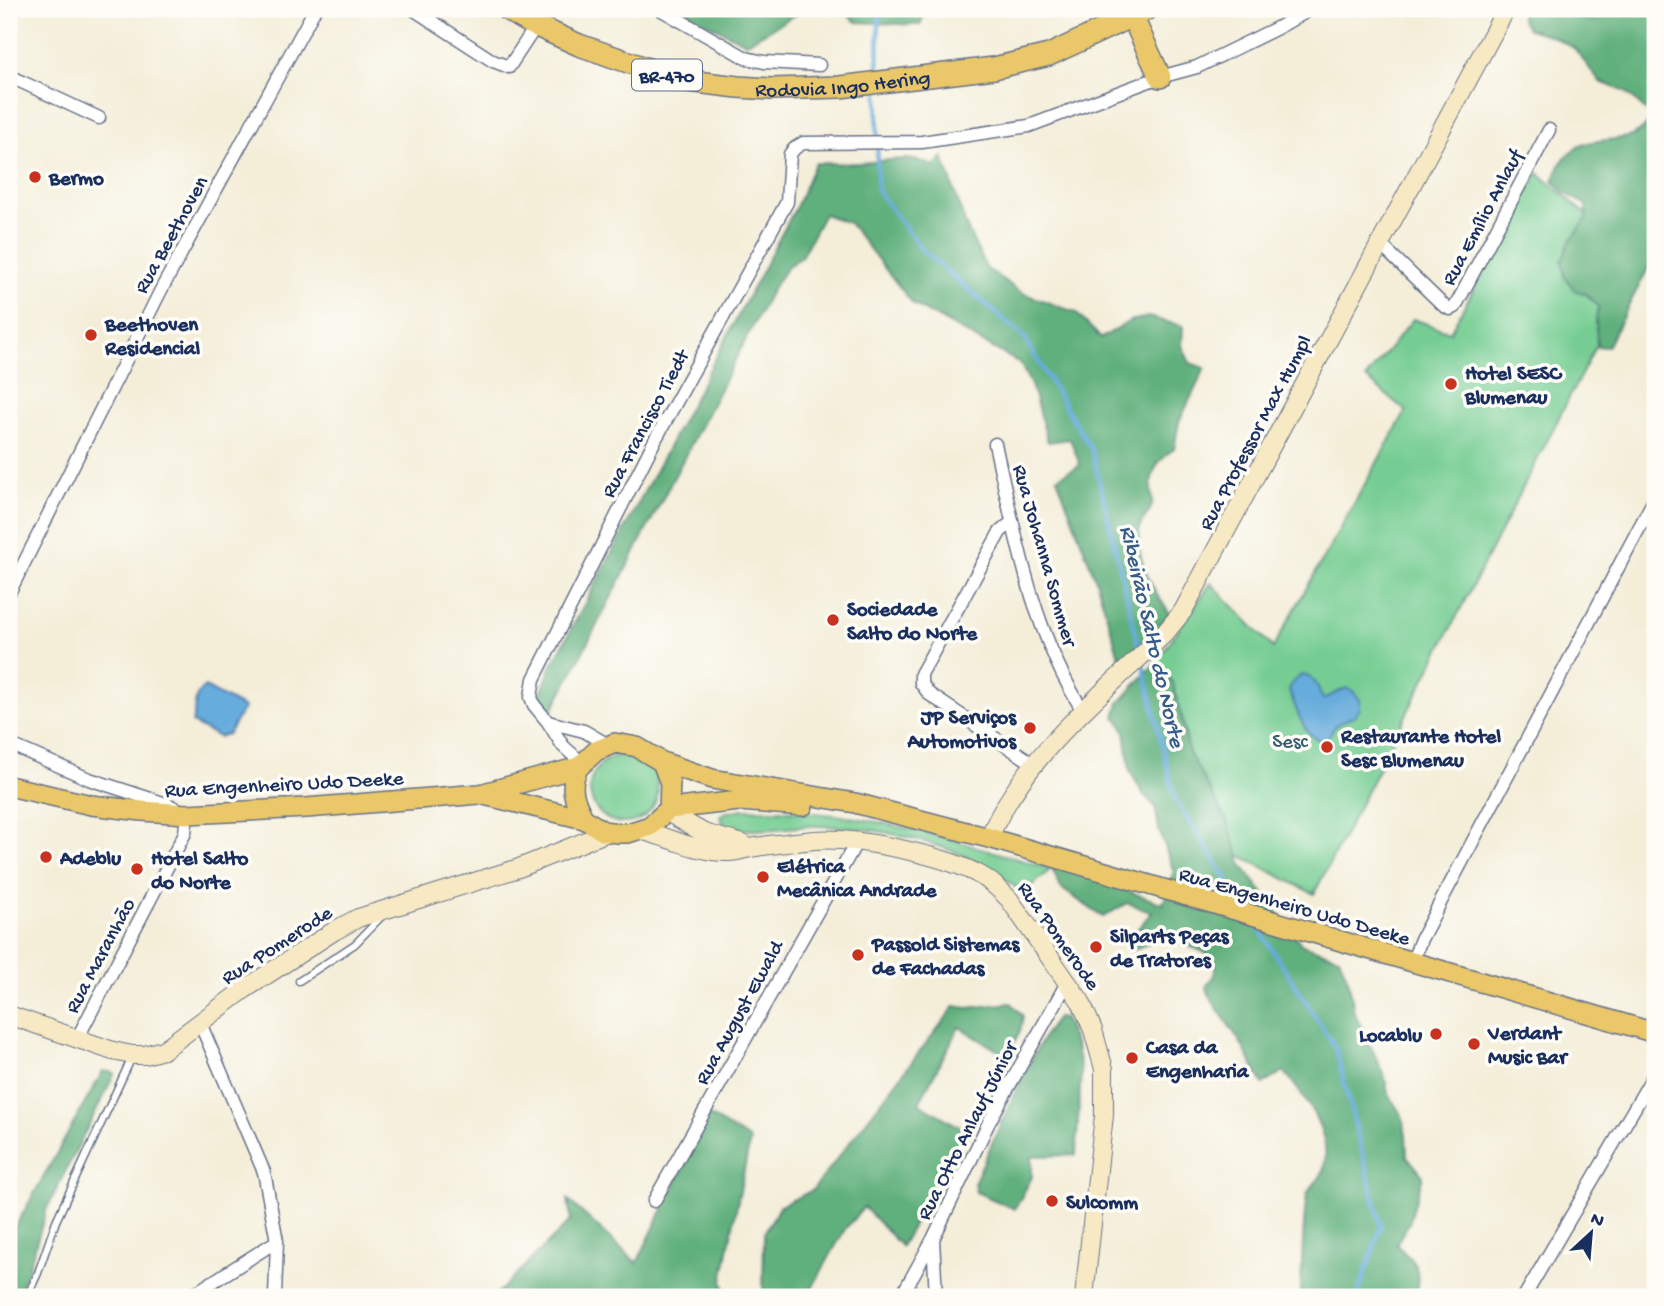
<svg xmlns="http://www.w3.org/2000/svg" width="1664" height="1306" viewBox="0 0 1664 1306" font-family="'Gochi Hand',sans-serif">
<rect width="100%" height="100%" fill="#fdfcf7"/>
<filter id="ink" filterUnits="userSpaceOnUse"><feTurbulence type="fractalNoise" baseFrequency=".0143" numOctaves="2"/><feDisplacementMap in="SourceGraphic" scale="14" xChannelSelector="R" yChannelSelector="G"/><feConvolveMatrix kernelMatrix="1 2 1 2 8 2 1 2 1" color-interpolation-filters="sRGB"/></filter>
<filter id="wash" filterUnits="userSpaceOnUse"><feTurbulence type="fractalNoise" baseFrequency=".00686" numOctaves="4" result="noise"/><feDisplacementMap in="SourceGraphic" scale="28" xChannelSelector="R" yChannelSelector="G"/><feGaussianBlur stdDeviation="1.57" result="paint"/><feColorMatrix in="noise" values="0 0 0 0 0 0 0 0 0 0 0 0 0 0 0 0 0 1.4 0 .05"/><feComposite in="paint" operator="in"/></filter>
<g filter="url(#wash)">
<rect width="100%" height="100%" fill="#f4eed9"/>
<path fill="#76cd93" stroke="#487e78" stroke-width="2" d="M1538 173 1640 260 1314 894 1237 854 1227 821 1189 753 1182 716 1155 663 1211 583 1273 648 1406 411 1366 378 1413 319 1450 332Z
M590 789a34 34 0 1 1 68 0a34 34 0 1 1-68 0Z
M743 809C784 810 827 813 867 820 929 831 990 851 1051 869L1023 894C974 846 881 826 814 826 793 825 725 841 720 816L724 813Z"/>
<path fill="#60b07d" stroke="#3e706e" stroke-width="2" d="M684 9H800L797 14 746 43 694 17Z
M841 9H926L920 25 856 22Z
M1522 9H1552L1595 21 1602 9H1655V260L1653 259 1607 347 1597 346 1596 319 1599 307 1586 294 1576 291 1565 278 1562 260 1569 243 1587 218 1586 205 1564 192 1553 181C1556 174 1559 166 1563 160 1590 124 1634 156 1652 116L1626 92 1600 82 1574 48 1552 36 1528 29 1521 19Z
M943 157 966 226 986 268 1022 293 1075 312 1101 338 1130 321 1148 317 1183 326 1182 346 1190 363 1205 368 1179 422 1174 449C1159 459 1151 470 1151 489 1151 494 1153 499 1152 505 1150 512 1144 517 1141 524 1132 555 1153 590 1170 614L1121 663 1097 583 1057 478 1080 465 1070 439 1048 442 1031 385 1020 363 913 304 849 223 824 214 801 257 788 266 772 289 552 711 545 708 541 694 550 669 797 205 815 163C830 163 844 164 859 163 883 162 913 153 934 167Z
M1155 663 1173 682 1189 753 1227 821 1242 865 1302 945 1339 957 1349 982 1354 1012 1384 1074 1388 1093 1402 1116 1406 1135 1407 1156 1423 1176 1409 1223 1396 1244C1415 1263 1421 1265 1416 1294L1420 1297H1300C1303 1264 1302 1227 1307 1195 1309 1186 1319 1182 1322 1173 1336 1137 1305 1098 1284 1071L1263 1084 1239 1040 1211 999 1206 987 1214 975 1216 964 1204 952 1163 936 1131 951 1125 944 1152 912 1127 903 1103 917 1061 888 1053 871 1055 864 1163 904 1174 872 1159 830 1155 806 1143 794 1130 771 1125 731 1115 716 1119 703Z
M1011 1003 1023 1016 1020 1032 1007 1056 959 1027 919 1103 967 1131 901 1246 864 1207 845 1229 807 1297H763L764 1233 780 1206 813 1190 955 1006 968 1008Z
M1057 1018 1064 1019 1076 1046 1081 1072 1076 1155 1032 1156V1177L1015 1209 976 1192 974 1183 1016 1090 1045 1034Z
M103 1071 115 1073 47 1208 28 1270 16 1297H9V1238Z
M708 1115 750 1140 722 1281 727 1297H494L571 1220 568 1200 637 1263Z"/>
<path fill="#66acdc" stroke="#406e9d" stroke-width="2" d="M1301 675C1314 676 1318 685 1321 696L1324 699 1346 688 1353 691 1360 700V709L1354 716 1336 725 1328 737 1322 741C1302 736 1297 708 1289 691L1291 684Z
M205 687 244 708 228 734 219 737 192 723C197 707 191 697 205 687Z"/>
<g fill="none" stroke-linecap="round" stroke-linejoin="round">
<path stroke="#66acdc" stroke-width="4.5" d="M876 9 879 13 878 77
M878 89 877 190 922 250 1023 336 1092 451 1140 652
M1142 660 1175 799 1243 904
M1255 923 1335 1047 1381 1226 1357 1297"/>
</g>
</g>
<g filter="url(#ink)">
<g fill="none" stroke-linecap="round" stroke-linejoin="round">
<defs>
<path id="lane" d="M299 981 355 944 382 916
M27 1297 38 1273 56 1221 132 1057"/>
<path id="street" d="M413 9 493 61 509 67 536 26
M660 9 746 58 764 62 819 65
M9 76 99 118
M1380 244 1444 306 1450 309 1455 307 1549 130
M995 444C1015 534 1033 634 1084 712
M1012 522 1000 532 921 674V683L929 694 1034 764
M9 593 161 290 315 9
M548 722 584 731 608 745
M9 744 89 779 169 805 187 814 185 833 78 1037
M582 763 563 746 548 722 534 705 531 697 534 679 655 440 787 202 790 154 795 148 803 143 922 142 1029 126 1160 77 1197 67 1277 28 1311 9
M1412 963 1421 939 1655 498
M200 1023 264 1172 277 1241 275 1297
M654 1201 856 843
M933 1239 936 1297
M189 1297 277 1241
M901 1297 933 1239 990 1120 1068 981
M1524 1297 1655 1073"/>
<path id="secondary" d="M667 812 704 833 743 844
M641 830C670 838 700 853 729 852 738 852 747 848 756 847 775 844 795 842 814 840 856 837 939 854 976 873 989 879 999 889 1009 899L1081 1002 1093 1030 1104 1069V1115L1084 1297
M989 838C1023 756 1103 694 1165 633L1183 611 1506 9
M9 1015 113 1051 132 1055H145L163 1050 245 989 334 931 358 918 519 868 608 832"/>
<path id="primary" d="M662 762 670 783 669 809
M579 767C568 785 574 801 584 819
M9 786 91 805 142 811 187 814 306 808 480 794 579 767 596 751 615 743 637 747 662 762 712 779 855 803 989 838 1655 1033
M484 795 584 819 603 831 618 833H628L650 826 669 809 739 801 803 806"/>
<g id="highway">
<path id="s1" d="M506 9 530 23 579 45 680 80 738 87 772 89 840 87 994 68 1049 55 1147 9"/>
<path d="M1132 16 1160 77"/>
</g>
</defs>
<use href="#lane" stroke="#677289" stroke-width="9"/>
<use href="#street" stroke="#677289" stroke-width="15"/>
<use href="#secondary" stroke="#677289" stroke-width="20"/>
<use href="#primary" stroke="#677289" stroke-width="22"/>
<use href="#highway" stroke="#677289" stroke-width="24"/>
<use href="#lane" stroke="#fff" stroke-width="6"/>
<use href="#street" stroke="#fff" stroke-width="12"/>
<use href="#secondary" stroke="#f7e9c3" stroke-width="18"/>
<use href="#primary" stroke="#eac769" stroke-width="19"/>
<use href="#highway" stroke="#eac769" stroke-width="21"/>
</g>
</g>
<g fill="#c8321e" stroke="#fdfcf7" stroke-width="2.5">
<circle cx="35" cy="177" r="7"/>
<circle cx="91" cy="335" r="7"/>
<circle cx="1451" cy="384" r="7"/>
<circle cx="833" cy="620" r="7"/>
<circle cx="1030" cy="728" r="7"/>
<circle cx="1327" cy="747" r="7"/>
<circle cx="46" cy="857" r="7"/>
<circle cx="137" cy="869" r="7"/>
<circle cx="763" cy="877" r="7"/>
<circle cx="1096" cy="947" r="7"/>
<circle cx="858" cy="955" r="7"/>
<circle cx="1436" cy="1034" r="7"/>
<circle cx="1474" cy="1044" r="7"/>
<circle cx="1132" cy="1058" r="7"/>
<circle cx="1052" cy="1201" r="7"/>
</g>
<g text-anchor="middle" stroke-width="7" stroke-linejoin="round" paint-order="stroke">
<rect fill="#fdfcf7" stroke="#5f6c8c" stroke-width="2" x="632" y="59.5" width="70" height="31" rx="5"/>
<g font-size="19" font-weight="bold" fill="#1b2f5e">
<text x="667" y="82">BR-470</text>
</g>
<g font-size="21" fill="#1b2f5e" stroke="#fdfcf7">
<text dy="7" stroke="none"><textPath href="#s1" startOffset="352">Rodovia Ingo Hering</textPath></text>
<text transform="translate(1481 217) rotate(-62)" y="7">Rua Emílio Anlauf</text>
<text transform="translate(170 234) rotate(-61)" y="7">Rua Beethoven</text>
<text transform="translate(644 423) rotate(-62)" y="7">Rua Francisco Tiedt</text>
<text transform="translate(1254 432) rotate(-62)" y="7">Rua Professor Max Humpl</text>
<text transform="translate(1046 555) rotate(74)" y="7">Rua Johanna Sommer</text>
<text transform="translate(284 783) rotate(-3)" y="7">Rua Engenheiro Udo Deeke</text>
<text transform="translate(1295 905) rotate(16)" y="7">Rua Engenheiro Udo Deeke</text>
<text transform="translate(1060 935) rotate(55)" y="7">Rua Pomerode</text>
<text transform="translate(276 944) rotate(-33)" y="7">Rua Pomerode</text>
<text transform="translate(99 955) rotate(-62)" y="7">Rua Maranhão</text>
<text transform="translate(738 1012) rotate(-61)" y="7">Rua August Ewald</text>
<text transform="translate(966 1130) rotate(-63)" y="7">Rua Otto Anlauf Júnior</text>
</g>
<g font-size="21" font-weight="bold" fill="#1b2f5e" stroke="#fdfcf7" text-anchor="start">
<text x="49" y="184">Bermo</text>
<text x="105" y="330">Beethoven<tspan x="105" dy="24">Residencial</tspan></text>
<text x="1465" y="379">Hotel SESC<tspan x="1465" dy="24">Blumenau</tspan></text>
<text x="847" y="615">Sociedade<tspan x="847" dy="24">Salto do Norte</tspan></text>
<text x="1016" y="723" text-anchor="end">JP Serviços<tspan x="1016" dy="24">Automotivos</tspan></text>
<text x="1341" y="742">Restaurante Hotel<tspan x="1341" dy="24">Sesc Blumenau</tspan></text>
<text x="60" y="864">Adeblu</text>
<text x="151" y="864">Hotel Salto<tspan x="151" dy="24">do Norte</tspan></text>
<text x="777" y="872">Elétrica<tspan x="777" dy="24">Mecânica Andrade</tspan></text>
<text x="1110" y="942">Silparts Peças<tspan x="1110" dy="24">de Tratores</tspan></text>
<text x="872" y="950">Passold Sistemas<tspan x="872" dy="24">de Fachadas</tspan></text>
<text x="1488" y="1039">Verdant<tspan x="1488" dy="24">Music Bar</tspan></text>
<text x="1422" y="1041" text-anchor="end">Locablu</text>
<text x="1146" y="1053">Casa da<tspan x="1146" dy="24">Engenharia</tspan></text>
<text x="1066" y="1208">Sulcomm</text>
</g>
<g font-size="21" fill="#365e6e" stroke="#fdfcf7">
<text x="1290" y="747">Sesc</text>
</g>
<g font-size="23" font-style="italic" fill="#355b8a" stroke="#fdfcf7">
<text transform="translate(1154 636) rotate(77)" y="8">Ribeirão Salto do Norte</text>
</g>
</g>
<rect width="1664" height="1306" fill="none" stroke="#fdfcf7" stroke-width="35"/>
<g transform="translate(1591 1233) rotate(26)" stroke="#fdfcf7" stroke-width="5" paint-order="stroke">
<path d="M0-5L12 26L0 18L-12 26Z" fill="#1b2f5e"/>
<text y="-10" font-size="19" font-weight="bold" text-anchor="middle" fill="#1b2f5e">N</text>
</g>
</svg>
